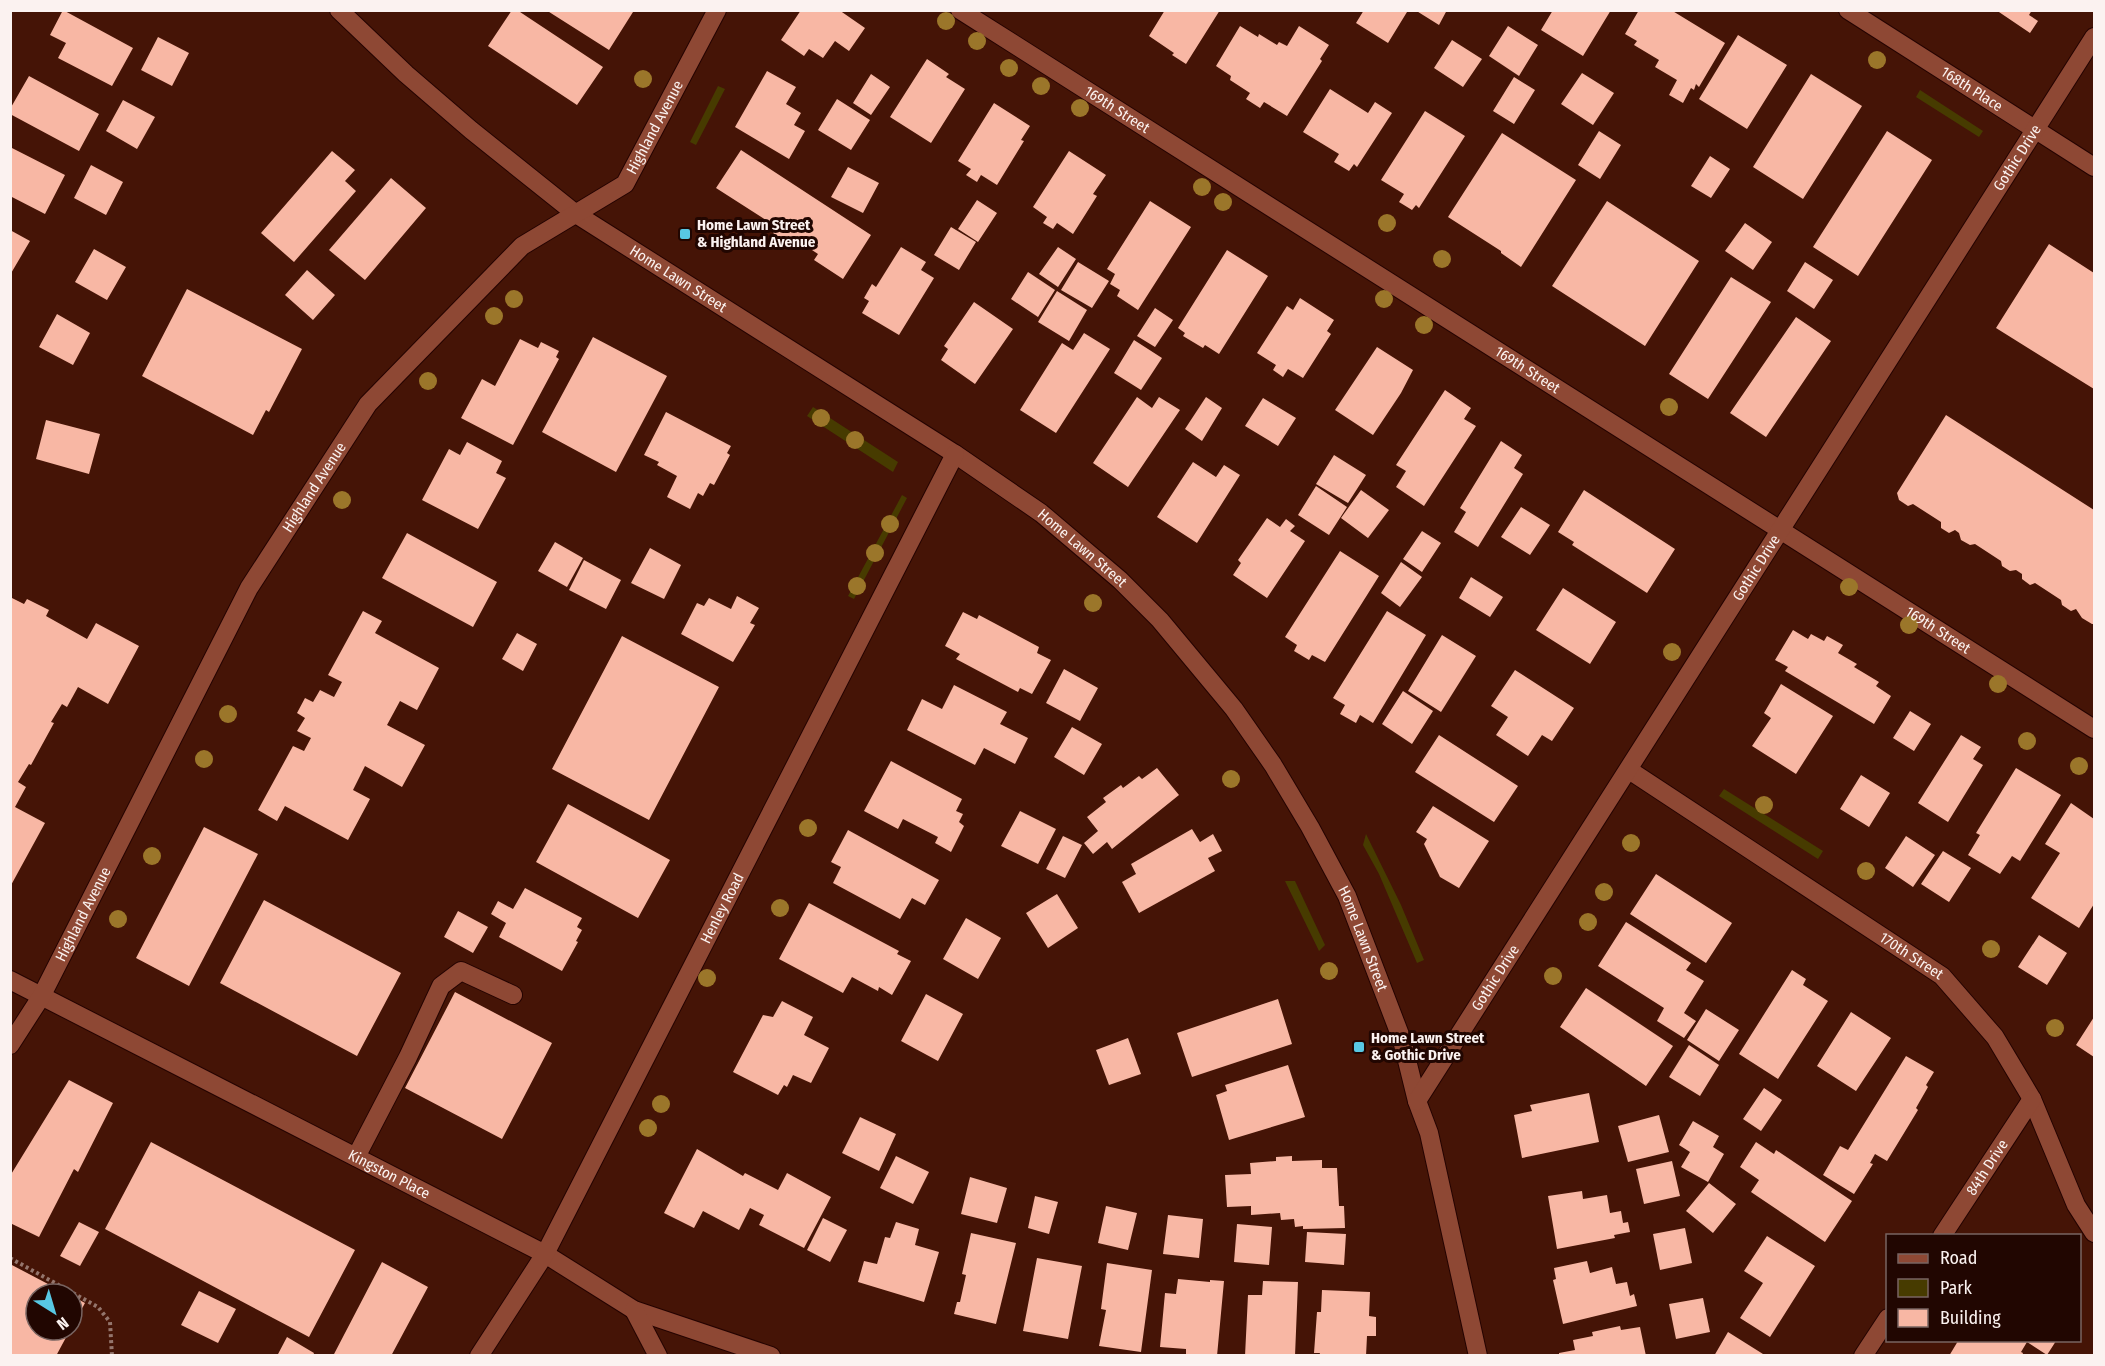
<svg xmlns="http://www.w3.org/2000/svg" width="2105" height="1366" viewBox="0 0 2105 1366" font-family="'Fira Sans Condensed',sans-serif">
<rect width="100%" height="100%" fill="#451406"/>
<path fill="#473b00" d="M718 86 725 89 696 145 690 142Z
M1920 90 1983 131 1979 137 1916 97Z
M813 407 898 462 893 472 807 416Z
M902 495 907 498 854 599 848 596Z
M1724 789 1823 851 1818 859 1719 796Z
M1366 834 1401 905 1424 960 1417 963 1379 874 1363 845Z
M1285 881H1295L1325 945 1319 951Z"/>
<path fill="#f8b7a4" d="M63 10 133 48 112 86 58 58 66 43 50 35Z
M512 10H517L603 67 577 105 488 46Z
M546 10H632L633 12 609 50Z
M801 10H839L865 28 849 51 835 41 823 58 809 49 804 56 781 40Z
M1165 10H1220L1186 64 1172 55 1174 53 1149 36Z
M1364 10H1405L1407 12 1388 43 1356 23Z
M1415 10H1447L1439 25Z
M1553 10H1611L1583 56 1541 30Z
M1639 10H1671L1725 43 1699 87 1696 84 1694 90 1691 88 1683 103 1669 95 1677 80 1655 67 1659 60 1634 45 1637 41 1625 34Z
M1996 10H2032L2029 15 2038 21 2030 33Z
M1240 26 1258 37 1259 34 1277 45 1279 42 1287 46 1299 26 1329 45 1320 59 1322 61 1287 116 1264 102 1260 108 1246 99 1250 93 1230 80 1231 76 1216 66Z
M1508 26 1538 45 1519 76 1489 56Z
M1738 35 1787 65 1747 129 1699 99Z
M158 37 189 53 172 86 141 70Z
M1452 40 1482 59 1463 87 1434 68Z
M927 59 949 74 946 77 965 89 931 143 890 117Z
M767 71 796 87 786 104 801 113 794 125 805 131 789 159 735 127Z
M1582 73 1614 93 1593 125 1561 104Z
M871 74 890 87 871 115 853 103Z
M1811 74 1862 106 1803 199 1753 167Z
M29 76 99 114 79 151 10 114V109Z
M1514 77 1535 90 1514 124 1493 111Z
M1330 89 1368 113 1375 102 1392 113 1357 167 1354 164 1349 171 1334 162 1339 154 1303 132Z
M837 99 870 120 851 150 818 130Z
M123 100 155 117 137 149 106 131Z
M994 103 1030 126 1021 140 1024 141 997 185 981 175 977 182 966 175 971 169 958 161Z
M1425 111 1465 136 1419 208 1416 205 1412 210 1399 202 1404 194 1381 180Z
M1599 131 1621 145 1600 179 1578 165Z
M1887 131 1932 160 1858 276 1813 247Z
M1502 133 1576 180 1521 267 1501 253V251L1448 217Z
M10 147 65 175 45 214 10 196Z
M741 150 871 235 843 279 814 260 818 254 800 242 796 248 773 233 777 227 716 188Z
M332 151 355 170 345 181 356 191 294 262 261 233Z
M1069 151 1106 175 1093 194 1097 196 1073 234 1057 223 1053 229 1043 223 1047 217 1033 207Z
M1710 156 1730 169 1711 198 1691 186Z
M91 165 123 182 106 215 74 198Z
M848 167 879 183 863 213 831 197Z
M391 178 426 208 365 280 329 250Z
M977 200 997 213 978 242 958 229Z
M1150 201 1191 227 1138 310 1117 296 1120 290 1110 284 1115 274 1107 269Z
M1607 201 1699 261 1645 346 1552 286Z
M1745 223 1772 242 1753 270 1725 251Z
M951 227 976 242 959 270 934 255Z
M10 230 30 241 10 275Z
M2049 244 2094 273V389L1996 328Z
M901 247 926 262 921 270 934 278 899 335 862 313 869 301 864 298 872 284 876 287Z
M1058 247 1076 259 1058 287 1039 274Z
M94 249 126 267 107 300 75 282Z
M1227 250 1268 276 1219 354 1205 345 1203 348 1183 336 1185 333 1178 328Z
M1078 262 1109 281 1092 308 1061 290Z
M1805 262 1833 280 1814 309 1787 291Z
M307 270 335 295 313 320 285 295Z
M1028 272 1055 290 1038 317 1011 299Z
M1731 277 1771 302 1708 399 1669 374Z
M187 289 302 349 269 412 266 410 253 435 142 376Z
M1057 291 1087 310 1069 341 1038 322Z
M1300 298 1334 320 1327 331 1331 334 1303 378 1288 369 1283 377 1273 370 1276 365 1257 353 1287 306 1293 310Z
M974 302 1013 329 975 384 941 360 948 349 944 346Z
M1155 308 1173 320 1155 347 1137 336Z
M57 314 90 333 73 365 39 347Z
M1796 317 1831 341 1766 437 1730 413Z
M1084 333 1110 349 1056 433 1020 410 1062 343 1073 350Z
M593 337 667 376 616 472 542 432Z
M520 339 538 348 541 342 559 351 556 357 559 359 513 445 461 418 482 379 495 386Z
M1134 340 1162 358 1141 390 1114 373Z
M1377 347 1413 370 1401 393 1373 435 1335 410Z
M1445 390 1471 408 1464 419 1476 426 1424 506 1396 487 1406 471 1396 465Z
M1137 397 1152 408 1159 397 1180 410 1128 487 1093 463Z
M1206 397 1222 408 1202 441 1185 429Z
M1263 398 1296 418 1278 446 1245 426Z
M666 412 731 446 727 453 730 455 714 485 710 483 703 496 698 493 690 509 667 497 677 476 657 465 659 462 644 455Z
M1946 415 2094 510V624H2092L2082 618 2076 609 2071 611 2062 605 2061 600 2035 583 2030 585 2022 579V574L2016 570 2010 571 2002 566 2001 561 1975 544 1970 545 1961 540 1959 533 1955 530 1949 533 1941 528V522L1913 504 1908 506 1899 500 1897 493Z
M46 420 100 434 89 474 36 459Z
M1501 441 1522 455 1514 468 1523 474 1478 547 1454 532 1466 512 1460 508Z
M467 442 502 461 496 473 506 478 478 529 422 500 449 449 460 455Z
M1334 455 1366 475 1348 503 1316 484Z
M1193 462 1216 477 1224 465 1240 475 1197 543 1157 517Z
M1316 486 1347 507 1329 535 1298 515Z
M1361 490 1389 510 1368 538 1341 518Z
M1584 490 1675 549 1647 593 1572 545 1574 542 1558 532Z
M1521 507 1550 525 1530 555 1501 537Z
M1267 518 1280 527 1286 519 1295 526 1290 531 1305 541 1267 598 1233 575 1241 563 1238 560Z
M1422 531 1441 543 1422 572 1403 559Z
M407 533 497 582 473 627 382 578Z
M555 542 583 558 567 587 538 571Z
M650 548 681 565 664 599 631 583Z
M1340 551 1379 576 1325 662 1312 655 1309 660 1294 651 1297 645 1285 637Z
M584 560 621 580 606 609 569 590Z
M1401 562 1422 577 1400 607 1381 593Z
M1471 577 1503 597 1490 617 1459 598Z
M1563 588 1616 622 1590 664 1536 630Z
M737 596 759 608 750 623 755 625 733 662 681 634 697 603 704 606 709 598 731 609Z
M10 597 24 604 27 599 49 610 46 616 87 639 96 623 139 646 108 704 78 687 67 707 62 704 51 722 54 723 31 765 29 764 18 782 26 787 15 807 45 823 10 887Z
M363 611 382 621 375 633 439 668 417 710 400 701 387 725 425 745 402 787 365 766 353 790 370 799 348 840 285 806 277 821 258 810 293 746 304 751 311 738 297 731 305 718 297 713 305 698 313 702 320 690 334 697 342 682 328 675Z
M1387 611 1426 635 1373 723 1360 715 1356 723 1340 714 1345 705 1333 698Z
M963 612 977 619 979 615 1039 647 1037 653 1051 660 1032 694 1020 688 1018 692 956 659 960 654 945 646Z
M1793 630 1808 639 1811 634 1824 641 1827 636 1843 645 1838 653 1857 664 1854 667 1879 682 1876 686 1891 696 1874 724 1785 671 1788 667 1775 660Z
M517 633 537 644 523 671 502 659Z
M1442 635 1476 656 1441 712 1408 691Z
M622 636 719 687 649 820 552 769Z
M1064 669 1098 688 1080 721 1046 703Z
M1515 670 1574 708 1552 741 1542 735 1528 756 1496 735 1508 717 1491 706Z
M1781 684 1833 716 1796 774 1752 746 1771 718 1764 713Z
M954 685 1007 712 1000 724 1028 738 1015 764 984 748 975 765 907 730 922 699 942 709Z
M1403 691 1433 711 1412 744 1382 724Z
M1910 711 1931 724 1914 751 1893 738Z
M1072 727 1102 744 1084 775 1054 757Z
M1439 735 1518 786 1494 822 1415 772Z
M1961 735 1981 747 1973 759 1983 765 1948 822 1918 803Z
M891 761 962 799 956 811 963 814 959 822 964 826 951 852 935 843 938 837 903 819 898 829 864 811Z
M1157 768 1179 795 1112 849 1107 842 1093 854 1084 843 1098 831 1087 817 1106 802 1103 798 1121 785 1123 788 1139 776 1142 779Z
M2016 768 2061 795 2020 861 2012 856 2000 874 1968 855 1980 835 1976 833Z
M1861 775 1890 793 1869 827 1840 809Z
M2071 803 2094 819V904L2079 928 2031 898 2060 853 2045 844Z
M568 804 670 860 638 918 536 862Z
M1433 806 1489 841 1459 888 1440 877 1424 844 1427 839 1416 832Z
M1020 811 1056 829 1038 864 1001 846Z
M204 827 258 854 189 986 136 958Z
M1192 829 1200 842 1213 834 1222 851 1208 858 1215 871 1139 913 1122 882 1136 874 1131 864Z
M848 830 939 880 925 905 912 898 900 919 833 883 841 867 831 862Z
M1063 836 1082 845 1065 878 1046 869Z
M1906 836 1935 855 1913 887 1885 868Z
M1943 851 1971 868 1949 902 1921 884Z
M1656 874 1732 923 1706 963 1630 914Z
M525 888 582 918 577 927 582 930 576 941 578 942 562 971 499 937 506 923 491 914 498 901 513 909Z
M1057 894 1078 928 1048 948 1026 913Z
M264 900 401 973 357 1056 220 983Z
M809 903 899 951 897 954 911 961 892 995 879 987 878 991 852 977 843 993 779 959Z
M458 911 488 927 473 953 444 937Z
M966 918 1001 938 978 979 943 959Z
M1626 922 1691 963 1686 970 1704 981 1684 1013 1696 1021 1684 1038 1657 1021 1664 1008 1598 966Z
M2039 935 2067 953 2047 985 2018 967Z
M1792 970 1806 979 1803 985 1828 1001 1778 1079 1739 1054Z
M1586 988 1673 1046 1646 1086 1560 1027Z
M455 992 552 1043 502 1139 405 1088Z
M926 994 963 1014 938 1061 901 1041Z
M1278 999 1292 1044 1192 1077 1177 1033Z
M782 1001 813 1017 804 1035 829 1048 811 1083 793 1075 787 1087 784 1085 778 1095 733 1072 763 1015 773 1017Z
M1706 1009 1739 1030 1719 1061 1687 1040Z
M1851 1012 1891 1038 1856 1091 1817 1066Z
M2094 1017V1057L2076 1045Z
M1128 1038 1141 1074 1109 1085 1096 1050Z
M1689 1045 1719 1065 1700 1096 1669 1077Z
M1906 1056 1934 1072 1926 1085 1928 1087 1916 1108 1918 1110 1887 1161 1875 1154 1870 1163 1873 1164 1854 1194 1823 1175 1840 1146 1848 1150Z
M1288 1065 1305 1117 1229 1140 1216 1095 1227 1091 1225 1085Z
M69 1080 113 1103 78 1172 74 1169 39 1237 10 1223V1176Z
M1764 1088 1782 1100 1761 1131 1743 1119Z
M1589 1093 1599 1142 1522 1158 1514 1115 1532 1111 1530 1105Z
M1659 1115 1669 1152 1628 1162 1618 1126Z
M860 1117 896 1134 879 1171 842 1153Z
M1693 1121 1719 1136 1713 1147 1724 1154 1708 1182 1681 1167 1690 1152 1679 1145Z
M151 1142 355 1250 309 1337 105 1229Z
M1756 1142 1774 1154 1776 1150 1852 1201 1825 1242 1751 1192 1759 1180 1740 1167Z
M697 1149 743 1176 745 1173 778 1190 787 1173 831 1197 804 1248 759 1225 764 1215 750 1208 739 1230 703 1211 694 1228 664 1213Z
M896 1156 929 1172 913 1204 880 1188Z
M1292 1156V1161L1322 1160V1168H1337L1339 1206H1344L1345 1228 1303 1229V1226L1295 1227 1294 1219 1281 1220 1280 1213 1251 1215V1206L1227 1207 1225 1175 1251 1174 1250 1163 1276 1161V1157Z
M1672 1161 1680 1196 1644 1204 1636 1169Z
M970 1177 1007 1188 997 1223 961 1214Z
M1709 1183 1736 1204 1713 1233 1686 1211Z
M1582 1191 1583 1199 1607 1195 1610 1213 1621 1211 1623 1223 1628 1222 1630 1232 1614 1235 1615 1238 1557 1249 1548 1196Z
M1035 1196 1058 1202 1049 1234 1028 1228Z
M1106 1206 1137 1213 1128 1250 1098 1243Z
M1168 1215 1203 1219 1199 1258 1163 1254Z
M823 1218 847 1230 830 1262 807 1250Z
M79 1222 99 1232 80 1266 60 1256Z
M896 1222 919 1229 915 1245 939 1252 924 1302 858 1282 864 1261 877 1264 885 1237 890 1238Z
M1237 1224 1272 1227 1269 1265 1234 1262Z
M1685 1228 1692 1263 1660 1270 1653 1234Z
M1307 1232 1346 1234 1344 1265 1305 1262Z
M971 1233 1016 1243 996 1324 954 1314 957 1302H960L966 1275 962 1274Z
M1767 1236 1815 1266 1770 1337 1740 1318 1763 1283 1744 1271Z
M1037 1258 1082 1266 1068 1339 1023 1331Z
M1587 1261 1590 1273 1612 1267 1616 1284 1627 1282 1630 1296 1634 1294 1637 1306 1563 1324 1553 1280 1556 1279 1554 1268Z
M382 1262 428 1287 391 1356H333Z
M1107 1263 1152 1270 1141 1352 1099 1346 1106 1310 1101 1309Z
M10 1264 67 1294H36V1330H70L56 1356H10Z
M1178 1279 1210 1282V1280L1224 1281 1217 1356H1186V1349L1160 1347 1165 1293 1176 1294Z
M1263 1281 1298 1282 1295 1356H1245L1248 1295H1262Z
M1322 1290 1370 1292 1369 1316 1376 1317V1336H1367L1366 1356H1319L1320 1353H1314L1317 1312H1321Z
M199 1291 236 1309 218 1343 181 1325Z
M72 1296 85 1303 72 1327Z
M1703 1298 1710 1332 1676 1339 1669 1304Z
M1620 1326 1621 1330 1640 1327 1646 1356H1559V1353L1575 1350 1573 1340 1593 1336 1592 1332Z
M1728 1332 1763 1354 1761 1356H1714Z
M287 1337 314 1353 313 1356H277Z
M1958 1341H2056L2047 1355 2027 1342 2021 1352 2023 1353 2022 1356H1949Z"/>
<g fill="none" stroke-linecap="round" stroke-linejoin="round">
<defs>
<path id="lane" d="M356 1157 408 1057 441 986 461 971 513 995"/>
<g id="street">
<path id="s1" d="M339 10 406 74 471 130 576 214 955 454 1041 513 1120 580 1160 620 1234 709 1273 765 1310 827 1347 896 1402 1040 1417 1101 1429 1133 1478 1356"/>
<path id="s2" d="M960 10 2094 729"/>
<path id="s3" d="M1848 10 2094 167"/>
<path id="s4" d="M1629 770 1942 976 1995 1037 2032 1099 2076 1205 2094 1233"/>
<path id="s5" d="M10 980 545 1254 634 1310 771 1356"/>
<path id="s6" d="M10 1045 41 997 249 588 368 404 522 246 625 184 717 10"/>
<path id="s7" d="M1417 1101 2094 37"/>
<path id="s8" d="M1942 1236 2032 1099"/>
<path d="M634 1310 658 1356"/>
<path id="s9" d="M479 1356 545 1254 955 454"/>
<path d="M1863 1356 1888 1318"/>
</g>
</defs>
<use href="#lane" stroke="#240300" stroke-width="20"/>
<use href="#street" stroke="#240300" stroke-width="20"/>
<path stroke="#94756c" stroke-width="4" stroke-dasharray="3 3" stroke-linecap="butt" d="M10 1258 98 1307 110 1322 112 1356"/>
<use href="#lane" stroke="#8e4834" stroke-width="18"/>
<use href="#street" stroke="#8e4834" stroke-width="18"/>
</g>
<g fill="#9b762a">
<circle cx="946" cy="21" r="9"/>
<circle cx="977" cy="41" r="9"/>
<circle cx="1877" cy="60" r="9"/>
<circle cx="1009" cy="68" r="9"/>
<circle cx="643" cy="79" r="9"/>
<circle cx="1041" cy="86" r="9"/>
<circle cx="1080" cy="108" r="9"/>
<circle cx="1202" cy="187" r="9"/>
<circle cx="1223" cy="202" r="9"/>
<circle cx="1387" cy="223" r="9"/>
<circle cx="1442" cy="259" r="9"/>
<circle cx="514" cy="299" r="9"/>
<circle cx="1384" cy="299" r="9"/>
<circle cx="494" cy="316" r="9"/>
<circle cx="1424" cy="325" r="9"/>
<circle cx="428" cy="381" r="9"/>
<circle cx="1669" cy="407" r="9"/>
<circle cx="821" cy="418" r="9"/>
<circle cx="855" cy="440" r="9"/>
<circle cx="342" cy="500" r="9"/>
<circle cx="890" cy="524" r="9"/>
<circle cx="875" cy="553" r="9"/>
<circle cx="857" cy="586" r="9"/>
<circle cx="1849" cy="587" r="9"/>
<circle cx="1093" cy="603" r="9"/>
<circle cx="1909" cy="625" r="9"/>
<circle cx="1672" cy="652" r="9"/>
<circle cx="1998" cy="684" r="9"/>
<circle cx="228" cy="714" r="9"/>
<circle cx="2027" cy="741" r="9"/>
<circle cx="204" cy="759" r="9"/>
<circle cx="2079" cy="766" r="9"/>
<circle cx="1231" cy="779" r="9"/>
<circle cx="1764" cy="805" r="9"/>
<circle cx="808" cy="828" r="9"/>
<circle cx="1631" cy="843" r="9"/>
<circle cx="152" cy="856" r="9"/>
<circle cx="1866" cy="871" r="9"/>
<circle cx="1604" cy="892" r="9"/>
<circle cx="780" cy="908" r="9"/>
<circle cx="118" cy="919" r="9"/>
<circle cx="1588" cy="922" r="9"/>
<circle cx="1991" cy="949" r="9"/>
<circle cx="1329" cy="971" r="9"/>
<circle cx="1553" cy="976" r="9"/>
<circle cx="707" cy="978" r="9"/>
<circle cx="2055" cy="1028" r="9"/>
<circle cx="661" cy="1104" r="9"/>
<circle cx="648" cy="1128" r="9"/>
</g>
<g fill="#58c8e4" stroke="#210601" stroke-width="2">
<rect x="679" y="228" width="12" height="12" rx="3"/>
<rect x="1353" y="1041" width="12" height="12" rx="3"/>
</g>
<g text-anchor="middle" stroke-width="6" stroke-linejoin="round" paint-order="stroke">
<g font-size="15" fill="#fbf2f0" stroke="#210601">
<text dy="5" stroke="none"><textPath href="#s3" startOffset="147">168th Place</textPath></text>
<text dy="5" stroke="none"><textPath href="#s2" startOffset="186">169th Street</textPath></text>
<text dy="5" stroke="none"><textPath href="#s6" startOffset="1140">Highland Avenue</textPath></text>
<text dy="5" stroke="none"><textPath href="#s7" startOffset="1118">Gothic Drive</textPath></text>
<text dy="5" stroke="none"><textPath href="#s1" startOffset="434">Home Lawn Street</textPath></text>
<text dy="5" stroke="none"><textPath href="#s2" startOffset="672">169th Street</textPath></text>
<text dy="5" stroke="none"><textPath href="#s6" startOffset="636">Highland Avenue</textPath></text>
<text dy="5" stroke="none"><textPath href="#s1" startOffset="920">Home Lawn Street</textPath></text>
<text dy="5" stroke="none"><textPath href="#s7" startOffset="632">Gothic Drive</textPath></text>
<text dy="5" stroke="none"><textPath href="#s2" startOffset="1158">169th Street</textPath></text>
<text dy="5" stroke="none"><textPath href="#s9" startOffset="510">Henley Road</textPath></text>
<text dy="5" stroke="none"><textPath href="#s6" startOffset="150">Highland Avenue</textPath></text>
<text dy="5" stroke="none"><textPath href="#s1" startOffset="1406">Home Lawn Street</textPath></text>
<text dy="5" stroke="none"><textPath href="#s4" startOffset="338">170th Street</textPath></text>
<text dy="5" stroke="none"><textPath href="#s7" startOffset="146">Gothic Drive</textPath></text>
<text dy="5" stroke="none"><textPath href="#s8" startOffset="82">84th Drive</textPath></text>
<text dy="5" stroke="none"><textPath href="#s5" startOffset="426">Kingston Place</textPath></text>
</g>
<g font-size="15" font-weight="bold" fill="#fbf2f0" stroke="#210601" text-anchor="start">
<text x="697" y="230">Home Lawn Street<tspan x="697" dy="17">&amp; Highland Avenue</tspan></text>
<text x="1371" y="1043">Home Lawn Street<tspan x="1371" dy="17">&amp; Gothic Drive</tspan></text>
</g>
</g>
<rect width="2105" height="1366" fill="none" stroke="#fbf2f0" stroke-width="24"/>
<rect x="1886" y="1234" width="195" height="108" fill="#210601" stroke="#786461" stroke-width="1.5"/>
<rect x="1898" y="1254" width="30" height="9" fill="#8e4834" stroke="#786461" stroke-width="1.5"/>
<text x="1940" y="1264" font-size="18" fill="#fbf2f0">Road</text>
<rect x="1898" y="1279" width="30" height="18" fill="#473b00" stroke="#786461" stroke-width="1.5"/>
<text x="1940" y="1294" font-size="18" fill="#fbf2f0">Park</text>
<rect x="1898" y="1309" width="30" height="18" fill="#f8b7a4" stroke="#786461" stroke-width="1.5"/>
<text x="1940" y="1324" font-size="18" fill="#fbf2f0">Building</text>
<g transform="translate(54 1312) rotate(143)"><circle r="28" fill="#210601" stroke="#786461" stroke-width="1.5"/>
<path d="M0-4.5L10 22L0 15L-10 22Z" fill="#58c8e4"/>
<text y="-9" font-size="16" font-weight="bold" text-anchor="middle" fill="#fbf2f0">N</text>
</g>
</svg>
